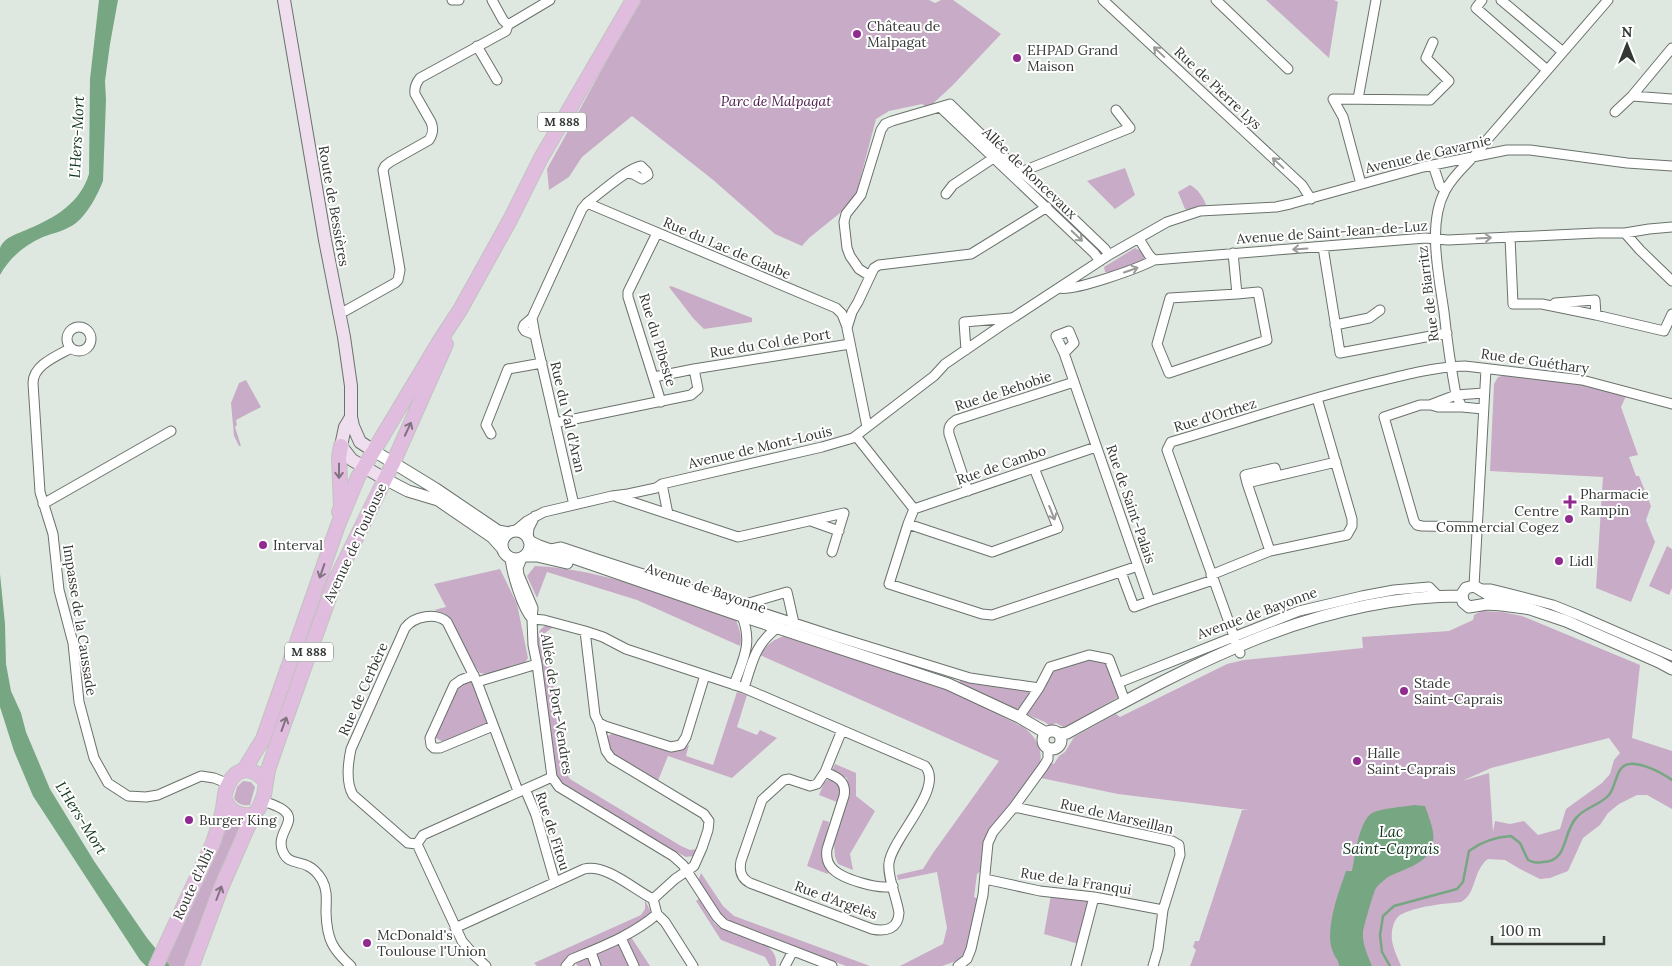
<svg xmlns="http://www.w3.org/2000/svg" width="1672" height="966" viewBox="0 0 1672 966" font-family="Lora,serif">
<rect width="100%" height="100%" fill="#dfe8e0"/>
<path fill="#c8abc6" fill-rule="evenodd" d="M640 0H929L935 3 941 0H953L1001 34 952 86 928 108 922 104 889 111 876 119 856 195 840 213 809 238 802 246 775 234 712 179 632 116 582 157 569 177 549 190 547 169Z
M1266 0H1334L1338 2 1329 58Z
M1125 168 1135 195 1115 209 1087 181Z
M1190 185C1197 188 1204 198 1206 205L1187 210 1185 209 1178 192Z
M1135 248 1141 251 1145 257 1144 261 1116 272H1105L1104 267Z
M671 286 752 318V322L704 329 693 318 669 287Z
M1506 375 1580 384 1626 396 1621 407 1638 455 1629 457 1636 476H1639L1651 506 1646 520 1655 542 1631 602 1596 588 1603 477 1490 471 1494 384 1498 377Z
M246 380 261 407 236 420 237 425 235 427 241 446H239L234 436 231 403 239 383Z
M1667 546 1672 549V588L1669 595 1649 586Z
M535 566C605 569 671 598 736 620 739 629 743 637 740 646L637 600 547 572 537 598 527 576Z
M500 569 517 604 528 658 525 663 520 665 486 674 480 673 476 668 449 617 444 613 434 610 446 607 434 584Z
M1482 611 1502 612 1522 616 1640 665 1632 738 1672 751V809L1647 795H1637L1619 804 1608 813 1600 825 1583 838 1568 871 1550 878 1540 879 1520 869 1505 860 1488 859C1472 871 1477 894 1461 902 1443 904 1416 906 1400 915 1393 920 1391 932 1392 940 1393 949 1398 958 1401 966H1190L1196 950 1193 947 1195 941H1199L1242 810H1249L1118 794 1041 778 1051 763 1054 764 1059 756 1065 752 1074 737 1116 714 1120 717 1227 664 1244 660 1363 648 1362 637 1449 631 1473 620 1474 615ZM1609 738 1620 753 1614 760 1610 774 1602 783 1566 809 1560 829 1538 835 1524 821 1510 824 1495 821 1493 832 1489 773 1462 781 1491 768Z
M549 624 553 627 545 633 550 659 564 770 570 779 681 846 690 850 698 849 693 856 686 857 678 853 564 784 559 779 556 771 541 658C538 646 533 629 549 624Z
M784 636H787L944 687 1023 727C1034 734 1045 751 1039 765L985 837 981 871 977 874 974 897 978 899 966 951 959 960 942 966H900L943 944 947 928 937 872 898 880 897 875 923 869 933 853 999 761 760 655C767 645 772 640 784 636Z
M1090 658 1108 662 1119 691 1118 697 1065 728 1056 723 1050 726 1045 722 1028 715 1026 710 1041 693 1053 669Z
M961 678 1031 691 1023 706 1016 710 959 683Z
M469 680 472 681 488 720 485 727 445 743 434 737 457 686Z
M737 692 747 695 737 727 757 735 760 730 777 738 732 778 668 756 657 783 613 757 606 739 609 735 617 733 672 752 689 745 686 756 713 765Z
M835 764 856 773V796L875 811 850 854 853 870 838 864 835 857 834 844 850 793 847 778 832 771Z
M827 780 837 781 842 790 837 802 819 795 824 783Z
M243 781 251 782 255 787 250 805C243 806 237 804 234 798L237 787Z
M229 815 244 821 186 966H170L166 962 180 925 224 834Z
M823 820 829 822 825 843 829 870 828 874 807 866Z
M701 873 723 906 734 916 870 966H846L729 922 719 913 698 881Z
M1051 895 1089 900 1079 944 1044 934Z
M699 899 714 923 720 928 767 946C774 952 777 957 776 966H770L765 957 721 940 696 901Z
M645 900 655 921 631 937 650 966H578L575 963 572 966H537L534 963 641 915 645 909Z"/>
<path fill="#77a782" d="M99 0H118L110 44 105 81 106 100 103 181C97 196 88 213 76 223 67 230 54 233 43 237 25 245 10 257 0 275 0 267 0 254 0 248 5 236 18 234 28 229 55 218 80 203 89 174L90 79Z
M0 574 5 624 6 664 11 691 21 713 26 732 50 789 94 861 147 938 170 966H146L140 960 33 796 14 751 0 707Z
M1414 805 1425 806C1430 821 1438 836 1430 851 1423 865 1401 870 1388 877 1384 880 1379 884 1376 888 1373 893 1364 926 1363 932 1362 944 1368 956 1372 966H1339C1339 960 1335 958 1333 952 1331 948 1330 941 1330 937 1330 915 1339 891 1346 871H1352C1355 856 1359 821 1372 813 1382 808 1403 807 1414 805Z"/>
<g fill="none" stroke-linecap="round" stroke-linejoin="round">
<path stroke="#77a782" stroke-width="2.5" d="M1390 966 1382 952 1380 935 1383 916 1394 906 1457 889 1463 882 1469 851C1481 842 1496 837 1511 836L1520 843 1528 860C1534 863 1537 863 1543 862 1569 861 1562 832 1577 817 1586 807 1600 805 1609 795 1615 787 1615 778 1620 770 1629 754 1662 773 1672 780"/>
<defs>
<path id="minor" d="M452 0H459
M492 0 503 20 508 25 550 0
M1103 0 1302 185 1311 199
M1216 0 1288 69
M1482 0 1476 8 1547 70
M1501 0 1563 52
M477 46 497 80
M1632 96 1672 99
M1358 99 1376 0
M940 107 1094 253 1100 261
M1615 112 1632 96 1672 48
M1433 165 1440 186 1445 190
M1021 172 1130 128 1116 110
M1361 184 1343 117 1333 99 1430 100 1449 81 1426 58 1433 42
M946 194 953 185 998 155
M587 203 836 308 842 314 847 327
M657 233 628 292V297L661 402
M1625 233 1640 250 1672 281
M1510 237 1513 304H1542L1596 315 1664 331 1672 314
M1139 239 1149 255 1154 260
M1323 247 1340 353 1447 333
M1233 253 1237 294 1170 298 1157 344 1169 373 1267 340 1258 292 1237 294
M870 276 859 269 850 256 847 248 844 222 846 214 861 195 881 130 885 124 892 121 950 104 1000 153 1055 201 1105 249 1109 255
M1059 288C1073 292 1139 268 1154 260L1425 238 1448 240 1597 233H1625L1649 229 1672 227
M1555 303 1595 300 1596 315
M338 313 345 311 395 283 398 280 400 270 383 170 385 166 390 162 429 140C433 134 434 129 431 122L415 94C414 87 416 83 420 78L506 31 508 25
M532 318 524 325 523 328 525 331 535 335
M1335 325 1369 318 1380 310
M67 339a12 12 0 1 1 24 0a12 12 0 1 1-24 0Z
M71 348C57 356 33 365 33 383L40 492 53 534 59 590 73 643 79 702 94 758 108 783 128 796 146 797 158 795 201 776 214 778 229 784
M966 350 964 322 1011 318
M1064 353 1056 336 1069 331 1074 343 1064 353 1150 601 1213 580
M654 377 694 369
M1431 405 1438 407H1462
M1483 409 1462 407 1456 395C1451 368 1447 340 1444 312 1439 276 1427 224 1445 191 1455 171 1475 159 1486 141L1608 0
M555 423 691 395 698 389 694 369 850 344
M867 427 847 328 852 312 858 302 874 268 879 265 971 254 1047 207
M491 434 486 425 508 369 542 363
M856 436 914 509
M1247 483 1245 475 1275 468 1277 476
M662 484 668 514
M968 491 949 434C948 427 950 424 956 420L1074 382
M617 497 738 537 844 513 832 552
M43 504 171 431
M574 505 535 335 532 318 582 209 587 203C599 194 628 168 641 166L647 172 648 175 642 179 633 174 626 173
M914 509 908 524 889 584 982 614 992 615 1138 566
M914 509 1096 447
M811 521 839 531
M908 524 992 552 1058 528 1034 468
M1478 527 1422 526 1417 525 1414 521 1384 417 1420 405H1430L1456 395 1484 393
M515 531 527 521 544 512 612 496 628 494 656 488 662 484 822 447 853 438 934 376 945 364 1002 325 1109 255 1167 222 1200 211 1276 207 1290 204 1423 167 1507 150H1530L1627 163 1672 166
M528 537 529 528 535 516
M551 549 561 547 600 560 834 636 970 678 1039 688 1050 667 1089 655 1109 659 1125 701
M1270 551 1247 483 1336 462
M510 557C511 572 522 608 532 619
M522 558 518 568 519 575 533 608 532 619 533 645 537 664 552 777 559 787 673 856 683 865 717 917 724 924 832 966
M1121 572 1134 607 1150 601
M1211 575 1270 551 1347 535 1352 526V519L1317 398
M1474 586 1486 369
M1481 589H1491L1507 593 1553 605 1578 615 1672 656
M742 605 787 592 794 623 792 627
M532 619 544 620 585 631 603 637 626 649 744 688 925 766C945 788 892 838 889 863 887 876 897 899 899 913 898 929 886 932 872 929L750 883C741 878 739 871 741 861L762 800 784 780 789 779 810 786 817 784 825 772 842 730
M585 631 595 715 599 723 605 726 671 747 681 745 686 737 705 675
M1240 653 1167 450 1171 442C1237 423 1302 400 1368 384 1400 376 1432 367 1465 366L1582 380 1672 404
M537 664 477 682 447 622C436 612 414 616 405 628L351 749C348 763 346 783 353 795L408 843 417 844 423 835 552 777
M474 675 461 680 454 685 430 738 431 745 434 748H440L493 726
M477 682 518 791
M1118 683 1299 611 1362 596 1394 590 1429 587 1438 596
M734 685C743 659 753 644 742 616
M744 688C752 663 755 644 777 628
M1019 717 1039 688
M599 723 606 751 611 758 704 814 709 821 708 830 702 848 694 866 675 879 653 899
M825 772C837 777 847 781 844 796L827 849C826 856 827 862 831 867 840 879 879 890 893 886
M525 789 536 815 555 882
M262 801C314 816 272 828 283 852 288 864 299 861 308 866 314 869 319 875 322 880 328 891 326 901 326 913 327 939 332 949 351 966
M1014 807 1172 841 1179 845 1180 855 1163 910 1158 949 1153 966
M417 844 462 941 474 955 486 966
M985 879 1040 891 1094 897 1163 910
M455 928 584 869C607 864 633 889 653 899L657 914 665 922 693 966
M621 938 634 966
M591 952 596 966
M566 966 572 959C601 947 633 935 657 914
M785 966 793 951
M958 966 967 959 971 949 983 895 988 843 993 832 1014 807 1043 767 1048 759V748
M1076 966 1094 897"/>
<path id="tertiary" d="M374 451 436 489 498 531 509 533
M385 479 408 491 438 500 492 537 502 548
M502 545a14 14 0 1 1 28 0a14 14 0 1 1-28 0Z
M529 541 539 546 742 616 948 684 1019 717 1046 733
M525 556H537L567 563
M1531 609 1502 605 1487 604 1469 607 1463 602 1462 594 1466 588 1474 586 1491 596 1566 621 1659 662 1672 669
M1043 740a9 9 0 1 1 18 0a9 9 0 1 1-18 0Z
M1060 734 1067 733C1191 665 1315 596 1462 596"/>
<path id="secondary" d="M284 0 325 240 344 337 351 386V417L353 426 360 442 374 451
M351 417 345 427 341 446 352 460 385 479"/>
<path id="primary" d="M339 512 341 507 339 457 341 446
M244 770 263 739 338 525 358 477 439 342 460 310 510 220 541 158 633 0
M225 800C230 812 239 816 253 815L259 808 264 795 268 770 279 738 335 581 393 463 446 344
M156 966 213 843C216 833 220 823 222 813 224 806 224 797 226 790 234 767 250 764 266 782
M192 966 221 888 253 815"/>
</defs>
<use href="#minor" stroke="#6a726b" stroke-width="11"/>
<use href="#tertiary" stroke="#6a726b" stroke-width="13"/>
<use href="#secondary" stroke="#6a726b" stroke-width="14"/>
<use href="#primary" stroke="#c2c3c2" stroke-width="16"/>
<use href="#minor" stroke="#fff" stroke-width="9"/>
<use href="#tertiary" stroke="#fff" stroke-width="11"/>
<use href="#secondary" stroke="#efdeee" stroke-width="12"/>
<use href="#primary" stroke="#e0bcde" stroke-width="14"/>
</g>
<defs><path id="oneway-shaft" d="M-6 0H5M1.5-3L5.5 0L1.5 3" fill="none" stroke-width="1.6" stroke-linecap="round" stroke-linejoin="round" transform="scale(1.25)"/></defs>
<g stroke="#9a9c9a">
<use href="#oneway-shaft" transform="translate(1159 52) rotate(-137)"/>
<use href="#oneway-shaft" transform="translate(1278 163) rotate(-137)"/>
<use href="#oneway-shaft" transform="translate(1077 236) rotate(44)"/>
<use href="#oneway-shaft" transform="translate(1484 238) rotate(-3)"/>
<use href="#oneway-shaft" transform="translate(1300 249) rotate(176)"/>
<use href="#oneway-shaft" transform="translate(1131 270) rotate(-19)"/>
<use href="#oneway-shaft" transform="translate(1052 513) rotate(68)"/>
</g>
<g stroke="#817380">
<use href="#oneway-shaft" transform="translate(408 429) rotate(-65)"/>
<use href="#oneway-shaft" transform="translate(339 471) rotate(90)"/>
<use href="#oneway-shaft" transform="translate(322 571) rotate(109)"/>
<use href="#oneway-shaft" transform="translate(284 724) rotate(-70)"/>
<use href="#oneway-shaft" transform="translate(219 893) rotate(-69)"/>
</g>
<g fill="#902a8f" stroke="#fff" stroke-width="2">
<circle cx="857" cy="34" r="5"/>
<circle cx="1017" cy="58" r="5"/>
<path d="M1567.5 494.5h5v5h5v5h-5v5h-5v-5h-5v-5h5z"/>
<circle cx="1569" cy="519" r="5"/>
<circle cx="263" cy="545" r="5"/>
<circle cx="1559" cy="561" r="5"/>
<circle cx="1404" cy="691" r="5"/>
<circle cx="1357" cy="761" r="5"/>
<circle cx="189" cy="820" r="5"/>
<circle cx="367" cy="943" r="5"/>
</g>
<g text-anchor="middle" stroke-width="4" stroke-linejoin="round" paint-order="stroke">
<g fill="#fff" stroke="#717471" stroke-width="1">
<rect x="538" y="112.5" width="48" height="19" rx="4"/>
<rect x="285" y="642.5" width="48" height="19" rx="4"/>
</g>
<g font-size="12" font-weight="bold" fill="#343834">
<text x="562" y="126">M 888</text>
<text x="309" y="656">M 888</text>
</g>
<g font-size="14" fill="#343834" stroke="#fff" text-anchor="start">
<text x="867" y="31">Château de<tspan x="867" dy="16">Malpagat</tspan></text>
<text x="1027" y="55">EHPAD Grand<tspan x="1027" dy="16">Maison</tspan></text>
<text x="1580" y="499">Pharmacie<tspan x="1580" dy="16">Rampin</tspan></text>
<text x="1559" y="516" text-anchor="end">Centre<tspan x="1559" dy="16">Commercial Cogez</tspan></text>
<text x="273" y="550">Interval</text>
<text x="1569" y="566">Lidl</text>
<text x="1414" y="688">Stade<tspan x="1414" dy="16">Saint-Caprais</tspan></text>
<text x="1367" y="758">Halle<tspan x="1367" dy="16">Saint-Caprais</tspan></text>
<text x="199" y="825">Burger King</text>
<text x="377" y="940">McDonald's<tspan x="377" dy="16">Toulouse l'Union</tspan></text>
</g>
<g font-size="14" fill="#343834" stroke="#fff">
<text transform="translate(1218 88) rotate(43)" y="5">Rue de Pierre Lys</text>
<text transform="translate(1428 154) rotate(-13)" y="5">Avenue de Gavarnie</text>
<text transform="translate(1030 173) rotate(44)" y="5">Allée de Roncevaux</text>
<text transform="translate(334 206) rotate(80)" y="5">Route de Bessières</text>
<text transform="translate(1332 232) rotate(-4)" y="5">Avenue de Saint-Jean-de-Luz</text>
<text transform="translate(727 248) rotate(23)" y="5">Rue du Lac de Gaube</text>
<text transform="translate(1428 294) rotate(-97)" y="5">Rue de Biarritz</text>
<text transform="translate(658 340) rotate(73)" y="5">Rue du Pibeste</text>
<text transform="translate(770 343) rotate(-9)" y="5">Rue du Col de Port</text>
<text transform="translate(1535 361) rotate(8)" y="5">Rue de Guéthary</text>
<text transform="translate(1003 391) rotate(-18)" y="5">Rue de Behobie</text>
<text transform="translate(1215 415) rotate(-17)" y="5">Rue d'Orthez</text>
<text transform="translate(568 417) rotate(77)" y="5">Rue du Val d'Aran</text>
<text transform="translate(760 447) rotate(-13)" y="5">Avenue de Mont-Louis</text>
<text transform="translate(1001 465) rotate(-19)" y="5">Rue de Cambo</text>
<text transform="translate(1131 504) rotate(71)" y="5">Rue de Saint-Palais</text>
<text transform="translate(355 543) rotate(-65)" y="5">Avenue de Toulouse</text>
<text transform="translate(706 588) rotate(19)" y="5">Avenue de Bayonne</text>
<text transform="translate(1257 613) rotate(-20)" y="5">Avenue de Bayonne</text>
<text transform="translate(80 620) rotate(81)" y="5">Impasse de la Caussade</text>
<text transform="translate(363 689) rotate(-66)" y="5">Rue de Cerbère</text>
<text transform="translate(557 704) rotate(81)" y="5">Allée de Port-Vendres</text>
<text transform="translate(1117 816) rotate(13)" y="5">Rue de Marseillan</text>
<text transform="translate(553 831) rotate(72)" y="5">Rue de Fitou</text>
<text transform="translate(1076 881) rotate(9)" y="5">Rue de la Franqui</text>
<text transform="translate(193 884) rotate(-65)" y="5">Route d'Albi</text>
<text transform="translate(836 900) rotate(20)" y="5">Rue d'Argelès</text>
</g>
<g font-size="14" font-style="italic" fill="#481447" stroke="#fff">
<text x="776" y="106">Parc de Malpagat</text>
</g>
<g font-size="15" font-style="italic" fill="#0d3319" stroke="#fff">
<text transform="translate(77 137) rotate(-87)" y="5">L'Hers-Mort</text>
<text transform="translate(81 818) rotate(58)" y="5">L'Hers-Mort</text>
<text x="1391" y="837">Lac<tspan x="1391" dy="17">Saint-Caprais</tspan></text>
</g>
</g>
<g transform="translate(1627 45)" stroke="#ffffff" stroke-width="4" paint-order="stroke">
<path d="M0-4L9 19L0 12L-9 19Z" fill="#343834"/>
<text y="-8" font-size="14" font-weight="bold" text-anchor="middle" fill="#343834">N</text>
</g>
<path d="M1492 936v8h112v-8" fill="none" stroke="#343834" stroke-width="2.5"/>
<text x="1500" y="936" font-size="15" fill="#343834" stroke="#ffffff" stroke-width="4" paint-order="stroke">100 m</text>
</svg>
